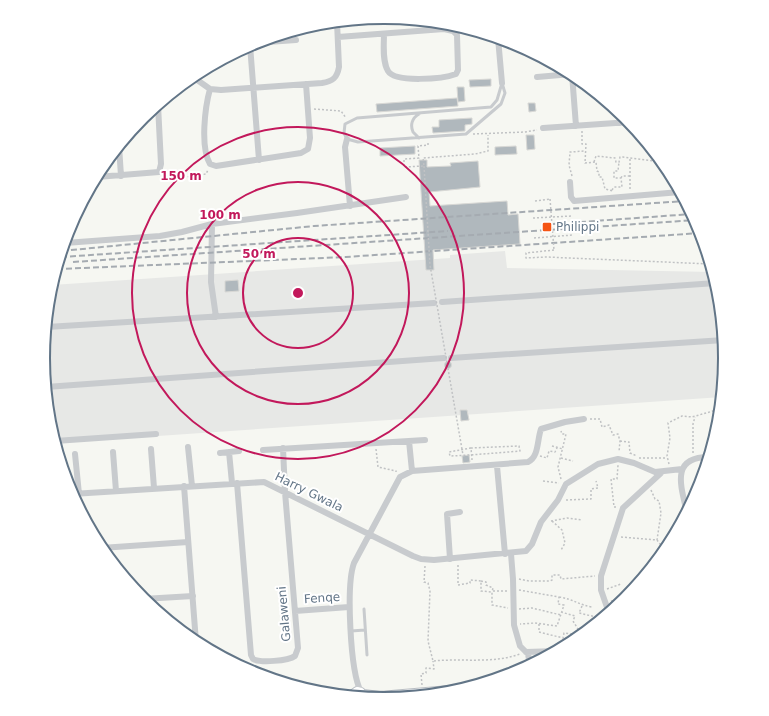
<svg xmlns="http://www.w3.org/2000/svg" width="769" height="716" viewBox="0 0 769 716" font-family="'DejaVu Sans',sans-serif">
<rect width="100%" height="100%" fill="#f6f7f2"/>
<path fill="#e7e8e6" d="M505 251 507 268 713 272 719 292 725 358 722 397 56 443 50 424 44 358 52 285 450 258V255Z"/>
<path fill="#b0b8bd" stroke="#d8d8d5" d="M491 79V86L470 87 469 80Z
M457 87H464L465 101 458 102Z
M457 98 458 106 377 112 376 104Z
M528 103H535L536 111 529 112Z
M472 118V124L465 125V131L433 133 432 127H439V120Z
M526 135H534L535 149 527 150Z
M415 146V154L380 156V148Z
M516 146 517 154 495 155V147Z
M419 160H427V167L451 166 450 163 478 161 480 187 429 192 430 206 507 201 508 215 518 214 520 244 433 250 434 270H426Z
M238 280 239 291 225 292V281Z
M444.5 365a3.5 3.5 0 1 1 7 0a3.5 3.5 0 1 1-7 0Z
M460 410H467L469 420 461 421Z
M469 455 470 462 463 463 462 456Z"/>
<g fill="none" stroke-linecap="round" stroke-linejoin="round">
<defs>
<path id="secondary" d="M363 694 380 696 461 689
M350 696 357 691 361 692 364 697"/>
</defs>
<use href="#secondary" stroke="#b9bec3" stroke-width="10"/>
<path stroke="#c0c2c4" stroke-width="1.5" stroke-dasharray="2 2" stroke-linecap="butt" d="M314 109 341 111 346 118
M582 131V144H586L585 163 596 162 597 171 599 172V177H602L605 189 613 191
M473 134 525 132 537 130
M428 143V145L418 146 419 158 404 159V167L424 166 423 158 475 154 488 151V135
M630 159V189
M594 162 596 156 615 158 616 162H619L620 157H623L663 162
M164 175C176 180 193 176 206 174L208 170
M572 176 569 165 570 152 585 151
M621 178 622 176H630
M612 190 614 187H622L621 178H614V171H618L619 162
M535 201 550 199
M533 218 572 216
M534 238 573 235
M554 250 526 253V258L546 257 711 264
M590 419H600L602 427 609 425 613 435 618 434 620 441 619 452
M620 441 629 442 630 453 637 456
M552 446 563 449
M471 448 449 452 450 456C473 455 496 453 520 451L519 446 471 448 472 460
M376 449 378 467 396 471V472
M693 453V424L695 417
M540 456 547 458 549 451 555 452 557 448
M561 458 573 461
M639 458H667
M669 464 667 456 670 438 668 423 682 416 692 417 720 409
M561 479 558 467 566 434H562L561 431
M543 481 559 483
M651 490 655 499 659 501 661 513 657 540
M566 500 591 499V489L598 488 596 481
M616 507H614L611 479H617L618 465
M551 521 567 518 582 520
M552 521 562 530 565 543 561 550
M621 537 657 540 660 544 670 545
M458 565V585L470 583V580L481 581V591L492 592V605L508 608
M425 566 424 582 428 583 430 591 428 641 433 661C462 658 493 664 520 654
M519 579 529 581H550L552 580V575H560L561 579 595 576
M481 581 486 582V585L493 588 492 592
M607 589 621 584
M519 590 559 597 558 604 564 605 557 626 535 623 520 624
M493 591H507
M559 597C573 599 579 605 592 607
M611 601 627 598
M582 606 579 613 596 617 597 622
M519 609 532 608 561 615
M561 612 575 616 573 621 581 634
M539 624V632L563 638 564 633 581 635V636
M422 685 421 674 426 673V668L434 669 433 661"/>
<path stroke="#c8cbce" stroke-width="3" d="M502 83 505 93 501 104 466 134 358 142 347 139 344 133 345 124 357 118 491 107 497 100Z
M419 114C412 118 410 125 413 132L419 138
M364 609 367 655
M351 631 365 630"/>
<path stroke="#c8cbce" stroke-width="6" d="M338 37 444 29 453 31 457 35 458 70 456 74C443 79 395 83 388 71 382 61 384 44 384 34
M498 38 502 83
M253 43 296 40
M250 45 259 160
M572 74 576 126
M193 77 210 89 221 90 322 83C333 81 337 78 339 67L337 22
M537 77 572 74
M210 89C205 107 200 147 210 164L216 166 301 153 308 149 310 138 306 84
M619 112 620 123
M543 128 630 122
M347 139 345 147 350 206
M119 146 121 176
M97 177 159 172 161 164 158 105
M570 182 571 197 574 201 680 192
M212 224 211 282 216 317
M65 243 160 236 182 232 212 224 297 213 406 197
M442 302 716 283
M47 327 434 303
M451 358 724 340
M46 387 444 358
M55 441 156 434
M409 441 412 471
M188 447 192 486
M151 449 154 488
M263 450 425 440
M113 452 116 491
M229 452 232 483
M220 453 239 451
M75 454 79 494
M497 466 505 554
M237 483 251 655 253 659C260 663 288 661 295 656L298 648 285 492 283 448
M184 486 196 642
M72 494 264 482 413 556 421 559 434 560 526 551 532 544 541 522 558 500 566 484 598 464 618 459 634 463 655 472 682 469
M687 513C681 486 670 457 709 457
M101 548 188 542
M511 554 513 579 514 625 520 646 528 654 530 665
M450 559 447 514 460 512
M143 599 193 596
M295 611 349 607
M609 613 601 590V576L623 508 661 473
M526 652 557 651
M361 692C350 671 346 585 354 563L400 477 412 471 528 462C539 457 537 440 541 429L565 422 584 419"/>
<use href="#secondary" stroke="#fff" stroke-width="8"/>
<path stroke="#a5abb1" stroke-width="2" stroke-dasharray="6 3" stroke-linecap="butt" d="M553 224 692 214
M62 251 314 226 685 201
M61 257 448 231
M73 262 696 220
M57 269 346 257 701 233"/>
<path stroke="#c0c2c4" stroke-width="1.5" stroke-dasharray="2 2" stroke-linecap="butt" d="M424 166 430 265 463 455
M550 199 554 250"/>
</g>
<g fill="none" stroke="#c2185b" stroke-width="2">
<circle cx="298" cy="293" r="55"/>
<circle cx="298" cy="293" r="111"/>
<circle cx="298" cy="293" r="166"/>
</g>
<rect fill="#f55414" stroke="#fff" stroke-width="1.5" x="542" y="222" width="10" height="10" rx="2"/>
<g text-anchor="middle" stroke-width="4" stroke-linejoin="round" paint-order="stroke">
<g font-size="12" fill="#627587" stroke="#fff" text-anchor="start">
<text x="556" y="231">Philippi</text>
</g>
<g font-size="12" fill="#627587" stroke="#fff">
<text transform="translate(309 492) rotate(26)" y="4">Harry Gwala</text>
<text transform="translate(322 598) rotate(-4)" y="4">Fenqe</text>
<text transform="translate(284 614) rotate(-95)" y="4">Galaweni</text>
</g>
</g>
<path d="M0 0H769V716H0ZM50 358a334 334 0 1 1 668 0a334 334 0 1 1-668 0Z" fill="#fff" fill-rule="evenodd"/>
<path fill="none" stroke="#627587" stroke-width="2" d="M50 358a334 334 0 1 1 668 0a334 334 0 1 1-668 0Z"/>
<circle cx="298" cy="293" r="6" fill="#c2185b" stroke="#fff" stroke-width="2"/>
<g font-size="12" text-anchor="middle" font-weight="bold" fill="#c2185b" stroke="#fff" stroke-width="4" stroke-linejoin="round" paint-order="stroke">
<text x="181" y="180">150 m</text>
<text x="220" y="219">100 m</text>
<text x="259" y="258">50 m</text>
</g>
</svg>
